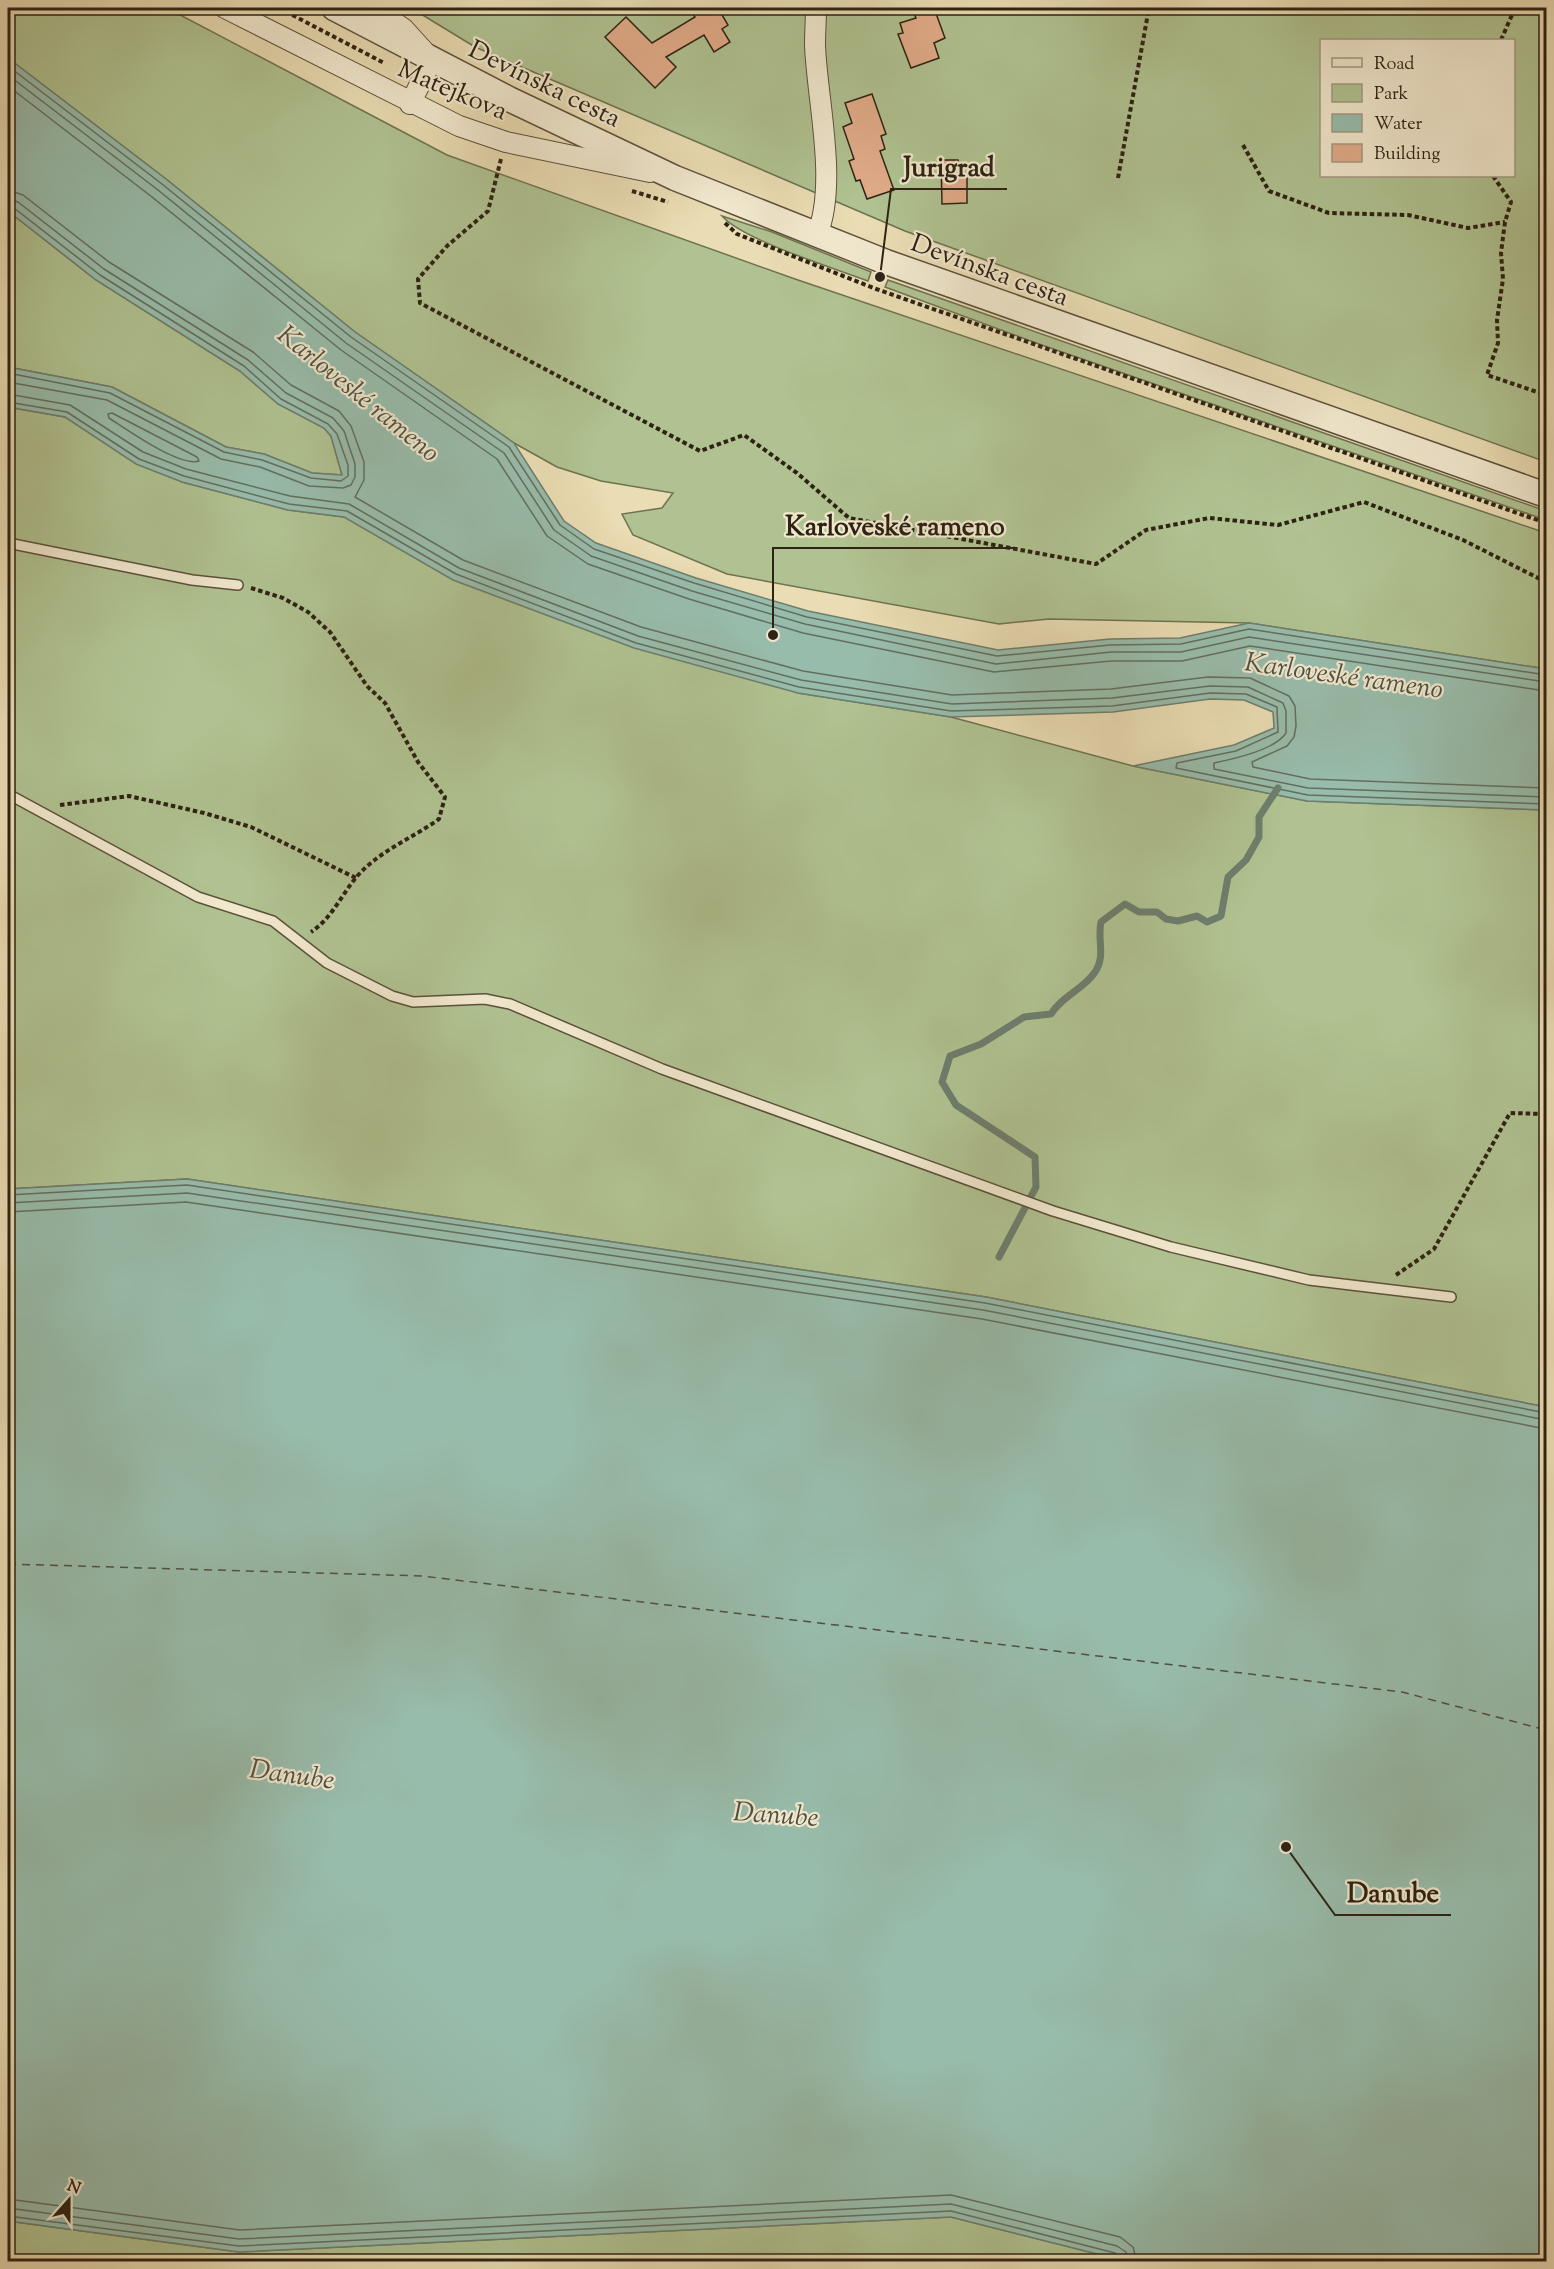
<svg xmlns="http://www.w3.org/2000/svg" width="1554" height="2269" viewBox="0 0 1554 2269" font-family="'Sorts Mill Goudy',serif">
<rect width="100%" height="100%" fill="#eadcb3"/>
<filter id="stains"><feTurbulence type="fractalNoise" baseFrequency=".00333" numOctaves="4"/><feColorMatrix values="0 0 0 0 .2 0 0 0 0 .09 0 0 0 0 .02 0 0 0 .5 -.17"/></filter>
<radialGradient id="worn" r=".72"><stop offset=".6" stop-color="#630" stop-opacity="0"/><stop offset="1" stop-color="#630" stop-opacity=".3"/></radialGradient>
<path fill="#b0c291" stroke="#6e7252" stroke-width="1.5" fill-rule="evenodd" d="M8 8H167L447 155 795 279 1546 533V669L1249 623 1049 619 999 624 727 574 633 535 622 514 662 508 673 493 601 481 557 467 514 443 355 332 166 179 8 58Z
M411 8H1546V462L905 231 475 47ZM1322 40H1514V176H1322Z
M8 211 96 280 240 371 278 404 324 428 331 436 342 475 312 473 264 454 226 447 112 387 8 367Z
M722 216 772 232 871 272 868 281C834 268 743 240 722 216Z
M888 280 1546 511V520L1039 344 885 287Z
M8 407 65 417 182 482 288 510 344 517 798 693 951 717 1133 766 1307 801 1546 810V1407L986 1297 187 1179 8 1189Z
M951 2217 1125 2261 8 2262V2221L239 2252Z"/>
<path fill="#98bcab" stroke="#6d7e6e" stroke-width="1.5" d="M8 58 166 179 355 332 514 443 564 521 596 543 696 578 808 611 998 650 1110 639 1180 638 1249 623 1546 669V810L1307 801 1133 766 1234 745 1274 728 1273 712 1244 700 1210 699 1113 712 951 717 798 693 634 648 453 580 344 517 288 510 182 482 136 464 65 417 8 407V367L112 387 226 447 264 454 312 473 342 475 331 436 324 428 278 404 240 371 96 280 8 211Z
M187 1179 986 1297 1546 1407V2261H1125L951 2217 239 2252 8 2221V1189Z"/>
<g fill="none" stroke-linecap="round" stroke-linejoin="round">
<path stroke="#626f5f" stroke-width="1.5" d="M8 66 162 184 351 337 509 447 560 525 594 549 694 583 807 617 997 656 1110 645 1181 644 1249 629 1546 675
M8 75 158 190 346 343 504 453 554 530 591 556 692 591 805 624 996 664 1111 652H1181L1249 637 1546 682
M8 86 152 197 341 350 497 459 547 536 588 564 689 599 803 633 994 672 1111 661H1182L1250 646 1546 691
M8 190 23 195 109 262 253 352 291 385 339 411 351 426 364 462V480L355 497 463 560 641 627 803 671 952 695 1111 689 1208 677 1250 678 1289 696 1295 706 1296 726 1294 737 1287 746 1252 762 1253 767 1310 779 1546 788
M8 199 18 202 104 269 248 360 286 393 333 418 344 431 355 464V477L351 485 343 488 309 486 260 467 221 459 107 400 8 382
M8 207 14 208 100 275 244 366 281 399 328 424 337 434 348 465V476L341 481 311 478 262 460 224 452 110 393 8 373
M8 394 70 405 143 452 186 469 290 496 349 504 459 568 638 636 801 680 952 704 1112 698 1210 686 1248 687 1283 703 1286 711V733C1275 750 1233 759 1214 763V769L1308 788 1546 797
M8 402 67 412 139 459 184 476 289 504 347 511 456 574 636 643 799 687 951 711 1112 706 1210 693 1246 694 1277 707 1278 732 1236 751 1177 763 1176 768 1308 795 1546 804
M112 413 197 457 199 461C179 467 126 429 109 418L108 414Z
M8 1195 187 1185 985 1303 1546 1413
M8 1203 187 1193 983 1310 1546 1420
M8 1212 186 1202 982 1319 1546 1429
M8 2199 240 2230 951 2195 1120 2237 1133 2247 1137 2262
M8 2208 239 2239 951 2204 1117 2246 1126 2252 1128 2262
M8 2216 239 2246 951 2211 1115 2253 1120 2262"/>
<path stroke="#6d7e6e" stroke-width="7" d="M999 1257 1036 1187 1035 1157 956 1105 942 1082 950 1056 981 1044 1024 1017 1051 1014C1062 996 1084 989 1095 972 1106 956 1097 939 1101 922L1125 904 1139 912H1157L1166 919 1178 921 1197 916 1207 922 1221 916 1228 877 1246 860 1259 837V817L1278 788"/>
<path stroke="#4d5041" stroke-width="1.5" stroke-dasharray="8 6" stroke-linecap="butt" d="M8 1564 422 1576 1402 1692 1546 1730"/>
</g>
<path fill="#e1ab89" stroke="#2d2213" stroke-width="1.5" d="M689 8H718L728 25 722 29 730 42 714 52 704 35 666 57 676 67 655 88 605 37 626 17 652 43 695 17Z
M912 8H934L945 38 934 43 939 58 911 68 898 34 903 33 900 23 916 18Z
M872 94 886 134 881 136 885 149 880 151 894 190 867 199 860 180 856 181 849 161 854 159 843 127 852 123 845 103Z
M941 160H958L959 175 967 174V203L942 204Z"/>
<g fill="none" stroke-linecap="round" stroke-linejoin="round">
<defs>
<path id="service" d="M8 543 192 580 238 585
M8 794 198 897 273 921 327 963 392 996 413 1002 485 999 510 1004 662 1069 1053 1211 1171 1247 1309 1280 1451 1297"/>
<path id="minor" d="M225 8 459 126 506 142 650 172
M374 8 404 29 432 60 410 104
M816 8C816 20 815 33 815 45 817 100 838 183 817 235"/>
<path id="tertiary" d="M334 8 509 99 675 178 886 262 1546 495"/>
</defs>
<use href="#service" stroke="#5c503b" stroke-width="12"/>
<use href="#minor" stroke="#5c503b" stroke-width="22"/>
<use href="#tertiary" stroke="#5c503b" stroke-width="27"/>
<path stroke="#2d2213" stroke-width="4" stroke-dasharray="4.5 3" stroke-linecap="butt" d="M279 8 384 63
M1501 40 1515 8
M1243 145 1269 191 1329 213 1408 215 1468 228 1505 222
M501 159 488 211 447 246 418 279 420 303 700 451 744 435 797 473 849 518 1096 564 1146 530 1209 518 1278 525 1364 502 1463 540 1546 582
M1493 176 1511 202 1505 222 1501 253 1503 279 1497 320 1498 343 1487 375 1546 395
M1118 178 1149 8
M632 191 668 202
M725 223 737 234 876 289 1546 523
M251 588 283 598 308 612 330 632 367 686 385 703 418 762 445 797 439 819C414 837 384 849 362 871 343 890 334 917 311 932
M60 805 129 796 204 813 251 827 356 878
M1396 1275 1434 1249 1510 1113 1546 1114"/>
<use href="#service" stroke="#f1e8ce" stroke-width="9"/>
<use href="#minor" stroke="#f1e8ce" stroke-width="20"/>
<use href="#tertiary" stroke="#f1e8ce" stroke-width="24"/>
</g>
<g text-anchor="middle" stroke-width="4.5" stroke-linejoin="round" paint-order="stroke">
<g font-size="26" fill="#2d2213" stroke="#f1e8ce">
<text transform="translate(545 83) rotate(26)" y="9">Devínska cesta</text>
<text transform="translate(453 89) rotate(23)" y="9">Matejkova</text>
<text transform="translate(990 269) rotate(20)" y="9">Devínska cesta</text>
</g>
<g font-size="27" font-style="italic" fill="#4d5041" stroke="#f1e8ce">
<text transform="translate(359 393) rotate(39)" y="9">Karloveské rameno</text>
<text transform="translate(1344 675) rotate(8)" y="9">Karloveské rameno</text>
<text transform="translate(292 1774) rotate(8)" y="9">Danube</text>
<text transform="translate(776 1814) rotate(4)" y="9">Danube</text>
</g>
</g>
<path fill="none" stroke="#2d2213" stroke-width="2" d="M880 277L891 189H1007M773 635L773 548H1017M1286 1847L1335 1915H1451"/>
<g fill="#2d2213" stroke="#f1e8ce" stroke-width="2">
<circle cx="880" cy="277" r="6"/>
<circle cx="773" cy="635" r="6"/>
<circle cx="1286" cy="1847" r="6"/>
</g>
<g font-size="27" text-anchor="middle" font-weight="bold" fill="#2d2213" stroke="#f1e8ce" stroke-width="4.5" stroke-linejoin="round" paint-order="stroke">
<text x="949" y="176">Jurigrad</text>
<text x="895" y="535">Karloveské rameno</text>
<text x="1393" y="1902">Danube</text>
</g>
<rect width="1554" height="2269" fill="none" stroke="#eadcb3" stroke-width="30"/>
<rect x="9" y="9" width="1536" height="2251" fill="none" stroke="#2d2213" stroke-width="3"/>
<rect x="15" y="15" width="1524" height="2239" fill="none" stroke="#2d2213" stroke-width="1.5"/>
<rect x="1320" y="39" width="195" height="138" fill="#f1e8ce" stroke="#a39983" stroke-width="1.5"/>
<rect x="1332" y="58" width="30" height="9" fill="#f1e8ce" stroke="#a39983" stroke-width="1.5"/>
<text x="1374" y="69" font-size="18" fill="#2d2213">Road</text>
<rect x="1332" y="84" width="30" height="18" fill="#b0c291" stroke="#a39983" stroke-width="1.5"/>
<text x="1374" y="99" font-size="18" fill="#2d2213">Park</text>
<rect x="1332" y="114" width="30" height="18" fill="#98bcab" stroke="#a39983" stroke-width="1.5"/>
<text x="1374" y="129" font-size="18" fill="#2d2213">Water</text>
<rect x="1332" y="144" width="30" height="18" fill="#e1ab89" stroke="#a39983" stroke-width="1.5"/>
<text x="1374" y="159" font-size="18" fill="#2d2213">Building</text>
<g transform="translate(69 2200) rotate(21)" stroke="#f1e8ce" stroke-width="4.5" paint-order="stroke">
<path d="M0-4.5L10 22L0 15L-10 22Z" fill="#2d2213"/>
<text y="-9" font-size="16" font-weight="bold" text-anchor="middle" fill="#2d2213">N</text>
</g>
<rect width="100%" height="100%" filter="url(#stains)"/>
<rect width="100%" height="100%" fill="url(#worn)"/>
</svg>
